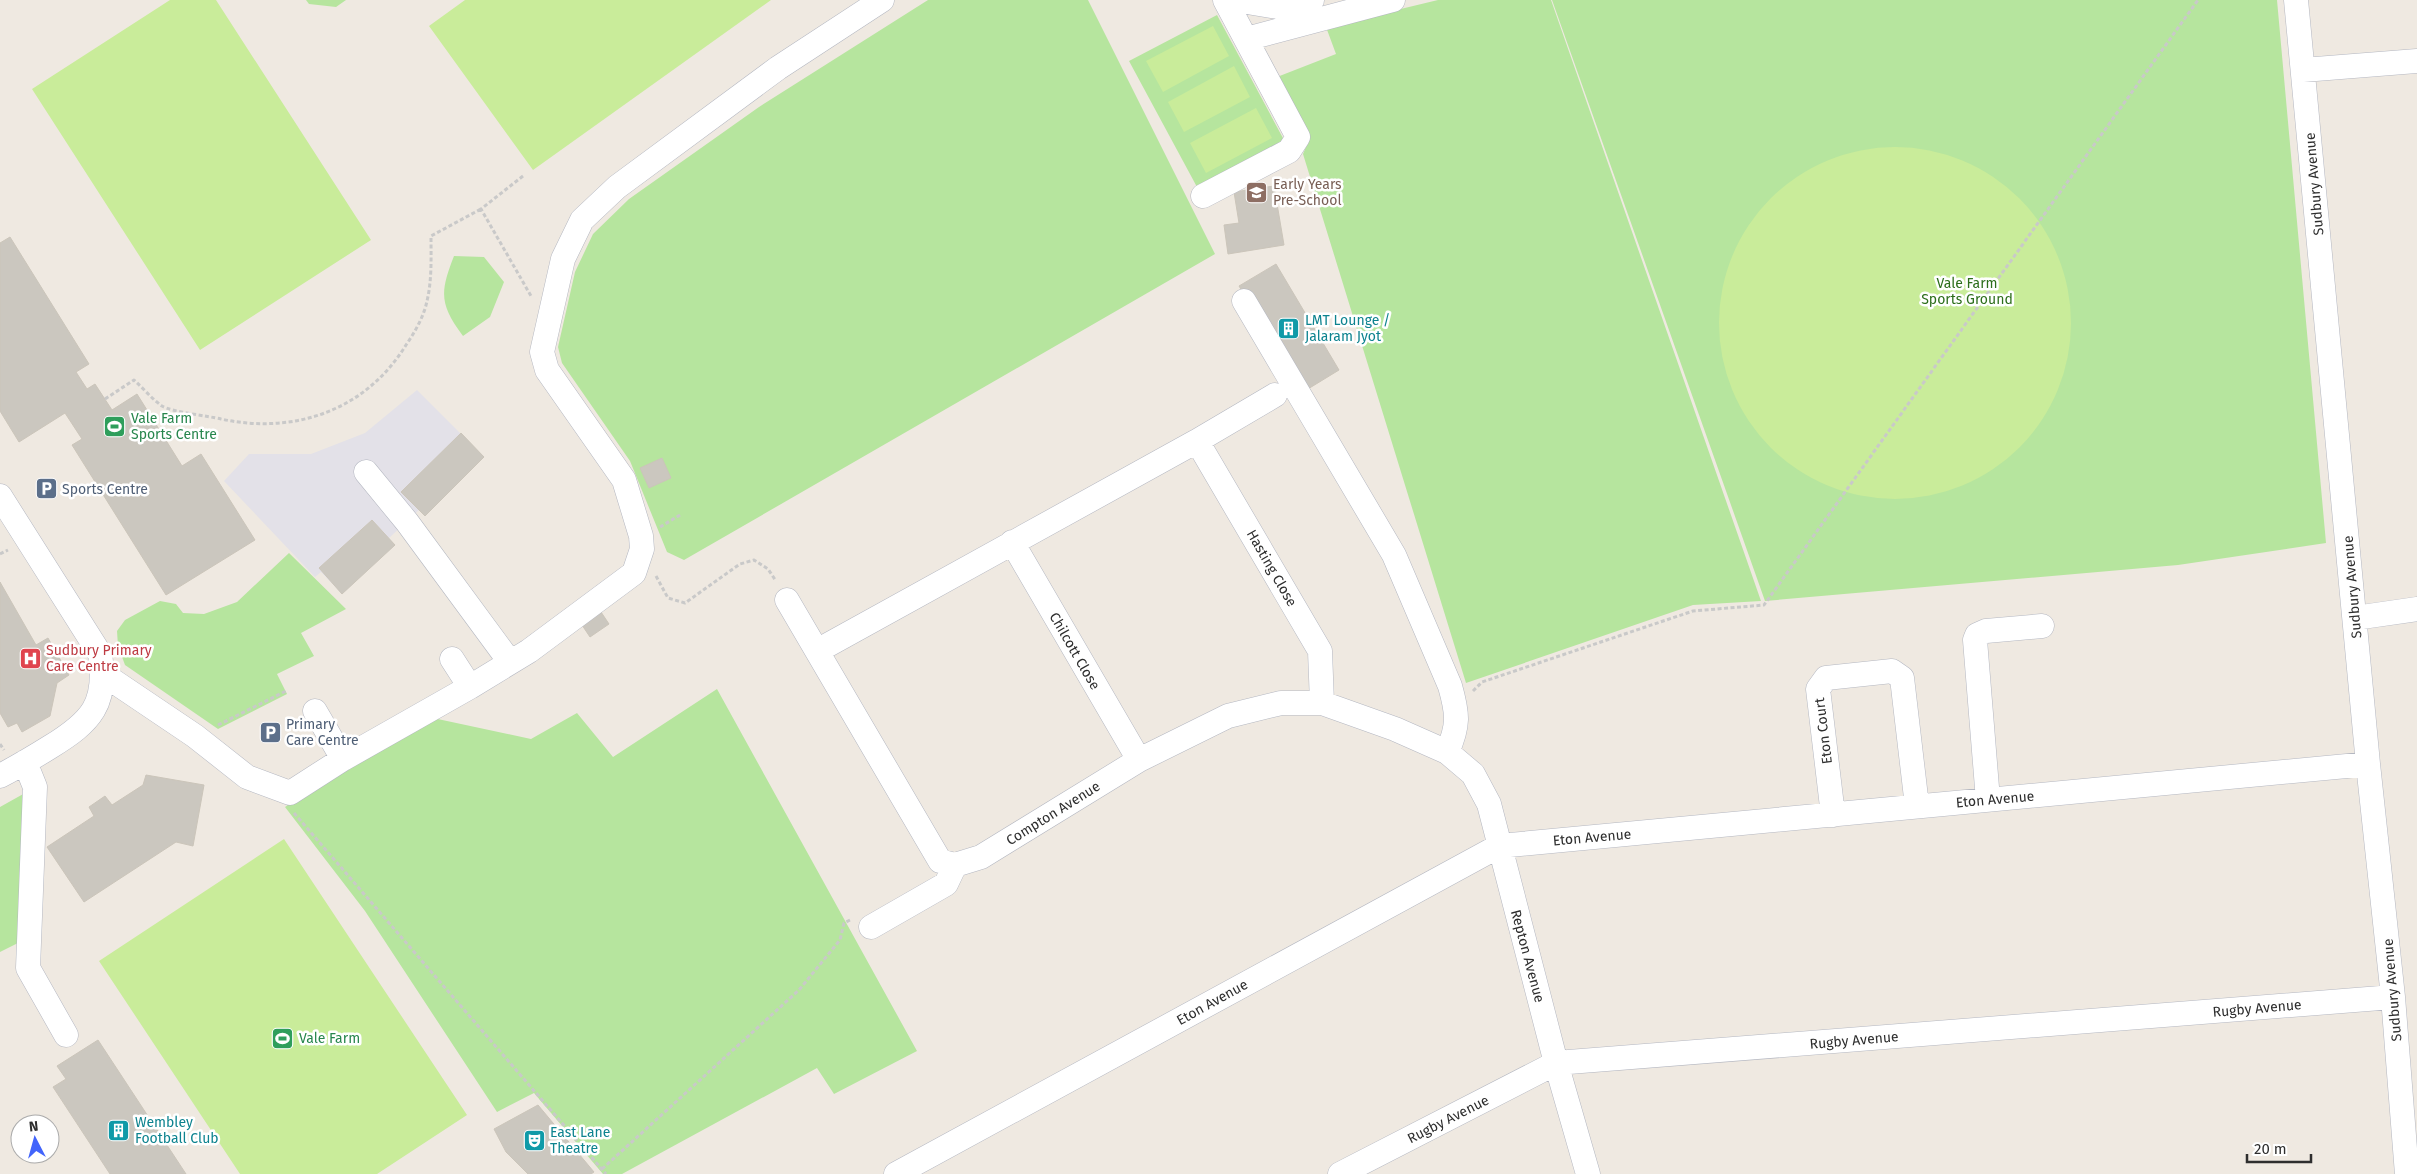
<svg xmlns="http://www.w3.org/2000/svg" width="2417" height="1174" viewBox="0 0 2417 1174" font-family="'Fira Sans',sans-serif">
<rect width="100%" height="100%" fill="#efe9e1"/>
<path fill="#e3e1e8" d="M417 390 484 457 425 516 419 510 389 538 395 545 342 594 321 572 315 577 224 481 249 454H311L365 433Z"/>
<path fill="#b6e59e" d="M306 0H346L336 7 309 4Z
M928 0H1088L1215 254 684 560 667 552 630 461 562 363 558 347 575 272 593 234 629 199 759 107Z
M1438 0H1551L1761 601 1693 605 1466 683 1303 154 1309 140 1277 77 1336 54 1326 27Z
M1552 0H2277L2326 543 2178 565 1765 601Z
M1217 15 1284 140 1197 187 1129 61Z
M454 256 484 257 504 282 490 317 463 336C439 304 440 292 454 256Z
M289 553 346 609 301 633 314 656 277 674 287 694 218 729 125 665 118 646 117 631 125 620 160 601 176 604 183 613 204 614 237 602Z
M717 689 917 1051 834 1094 817 1068 622 1174H603L534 1093 497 1112 365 911 285 807 361 755 433 718 531 739 577 713 613 757Z
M25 793 18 943 0 952V807Z"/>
<path fill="#c9ec9a" d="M170 0H216L371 240 200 350 32 89Z
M465 0H771L533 170 429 26Z
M1213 26 1229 56 1163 92 1146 61Z
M1234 66 1250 97 1184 132 1168 102Z
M1256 108 1272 138 1206 173 1190 143Z
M1719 323a176 176 0 1 1 352 0a176 176 0 1 1-352 0Z
M284 839 467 1115 377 1174H240L99 961Z"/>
<path fill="#cbc7bf" stroke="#cbc5ba" d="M1274 186 1284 245 1228 254 1224 225 1239 223 1234 192Z
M10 237 89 364 76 372 87 389 95 384 112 410 137 394 182 466 201 454 255 540 166 595 72 445 82 439 65 413 19 442 0 411V243Z
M1276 264 1339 370 1303 392 1239 286Z
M461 433 484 457 425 516 401 492Z
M662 458 671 478 649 488 640 468Z
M372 520 395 545 342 594 319 568Z
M0 582 36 645 48 638 69 675 57 683 50 716 22 732 17 723 8 727 0 713Z
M599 609 609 624 590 637 580 622Z
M146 775 204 785 193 846 176 842 84 902 47 847 94 816 89 807 105 796 112 805 143 785Z
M98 1040 186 1174H110L53 1087 66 1079 57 1066Z
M538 1105 594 1172 591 1174H528L506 1152 494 1129Z"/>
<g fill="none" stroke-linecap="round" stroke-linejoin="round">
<defs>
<path id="minor" d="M1235 0 1278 7 1312 0
M2296 0 2368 764 2393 997 2407 1174
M1246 39 1393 0
M2303 70 2417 61
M1203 196 1289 151 1298 137 1225 0
M1244 301 1394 555 1450 686C1458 714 1459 726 1447 752
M1275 395 1197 441 1320 651 1322 703
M366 472 407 522 510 662
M0 496 100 654C108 704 91 722 50 747 34 757 17 767 0 776
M1012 542 1139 760
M787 600 940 861 955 865 981 857 1139 760 1228 716 1281 703H1322L1395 729 1447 752 1473 774 1489 804 1556 1063 1588 1174
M2355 618 2417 609
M817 651 1197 441
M452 659 470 687
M103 674 195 736 247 777 290 793 343 759 470 687 529 651 634 573 642 549 641 536 624 480 547 370 542 352 563 259 582 220 617 187 778 68 882 0
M315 711 343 759
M25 762 35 787 28 968 66 1035
M1988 800 1975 640 1977 635 1986 631 2042 626
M1833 815 1818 689 1826 678 1892 671 1902 678 1917 806
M871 927 946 884 955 865
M896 1174 1499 846 2368 764
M1340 1174 1556 1063 2393 997"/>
</defs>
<use href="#minor" stroke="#b4b7c1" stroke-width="25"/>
<path stroke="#c9c9c9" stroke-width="3" stroke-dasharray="4 2.5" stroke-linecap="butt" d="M523 176 481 209 531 296
M105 399 134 380C143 388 152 399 162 406 171 412 209 416 221 419 295 435 366 410 406 345 415 332 424 316 427 301 432 280 431 258 431 236L481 209
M660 527 680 515
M0 554 8 550
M656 576 668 598 685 603 740 564 754 560 768 569 776 581
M1473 691 1482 682 1693 611 1764 605 2198 0
M218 725 286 691
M0 744 4 750
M294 813 606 1174
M602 1169 799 990 840 940 844 923 850 920"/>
<use href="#minor" stroke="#fff" stroke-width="24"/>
</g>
<defs>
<symbol id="school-square" viewBox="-11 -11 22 22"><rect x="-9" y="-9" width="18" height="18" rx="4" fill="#8d6e63" stroke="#fff"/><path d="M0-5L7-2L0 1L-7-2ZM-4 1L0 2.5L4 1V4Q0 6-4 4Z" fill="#fff"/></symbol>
<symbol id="building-square" viewBox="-11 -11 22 22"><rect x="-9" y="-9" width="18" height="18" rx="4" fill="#0f9aa8" stroke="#fff"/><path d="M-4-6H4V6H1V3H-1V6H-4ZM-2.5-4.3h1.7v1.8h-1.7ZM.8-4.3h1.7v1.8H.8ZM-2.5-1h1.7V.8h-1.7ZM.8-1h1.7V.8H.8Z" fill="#fff"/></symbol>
<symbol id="stadium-square" viewBox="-11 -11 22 22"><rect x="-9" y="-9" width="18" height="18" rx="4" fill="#2e9e5b" stroke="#fff"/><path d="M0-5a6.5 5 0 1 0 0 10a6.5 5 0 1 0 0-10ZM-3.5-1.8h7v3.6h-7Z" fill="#fff"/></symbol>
<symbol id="parking-square" viewBox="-11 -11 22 22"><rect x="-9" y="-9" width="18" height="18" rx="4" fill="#5c6f8a" stroke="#fff"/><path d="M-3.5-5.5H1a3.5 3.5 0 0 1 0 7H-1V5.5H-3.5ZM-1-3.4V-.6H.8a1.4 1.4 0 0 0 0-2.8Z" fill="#fff"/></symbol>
<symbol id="hospital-square" viewBox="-11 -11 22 22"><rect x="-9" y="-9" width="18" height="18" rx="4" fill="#e0444e" stroke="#fff"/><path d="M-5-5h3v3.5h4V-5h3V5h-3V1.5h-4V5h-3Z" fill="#fff"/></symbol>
<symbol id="theatre-square" viewBox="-11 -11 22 22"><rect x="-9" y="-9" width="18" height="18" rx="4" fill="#0f9aa8" stroke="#fff"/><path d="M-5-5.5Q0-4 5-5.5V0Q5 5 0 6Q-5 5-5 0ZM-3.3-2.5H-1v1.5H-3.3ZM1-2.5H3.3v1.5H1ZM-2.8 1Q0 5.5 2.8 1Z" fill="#fff"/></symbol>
</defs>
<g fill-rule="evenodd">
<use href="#school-square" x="1244" y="180" width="25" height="25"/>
<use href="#building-square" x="1276" y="316" width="25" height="25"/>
<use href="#stadium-square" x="102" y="414" width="25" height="25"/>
<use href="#parking-square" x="34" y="476" width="25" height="25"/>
<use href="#hospital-square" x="18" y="646" width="25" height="25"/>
<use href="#parking-square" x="258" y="720" width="25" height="25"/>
<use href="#stadium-square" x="270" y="1026" width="25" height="25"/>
<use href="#building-square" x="106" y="1118" width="25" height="25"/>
<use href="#theatre-square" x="522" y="1128" width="25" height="25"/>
</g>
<g text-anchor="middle" stroke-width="5" stroke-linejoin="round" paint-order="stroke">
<g font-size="14" fill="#785e54" stroke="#fff" text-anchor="start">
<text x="1273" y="189">Early Years<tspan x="1273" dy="16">Pre-School</tspan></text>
</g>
<g font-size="14" fill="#2e2e2e" stroke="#fff">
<text transform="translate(2314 184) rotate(-95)" y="5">Sudbury Avenue</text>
<text transform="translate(1272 568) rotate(60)" y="5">Hasting Close</text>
<text transform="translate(2352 587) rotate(-95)" y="5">Sudbury Avenue</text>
<text transform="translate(1075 651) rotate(60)" y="5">Chilcott Close</text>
<text transform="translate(1823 731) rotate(-97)" y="5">Eton Court</text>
<text transform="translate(1995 799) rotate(-5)" y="5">Eton Avenue</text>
<text transform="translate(1053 813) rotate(-32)" y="5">Compton Avenue</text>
<text transform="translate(1592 837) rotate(-5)" y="5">Eton Avenue</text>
<text transform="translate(1528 956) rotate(75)" y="5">Repton Avenue</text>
<text transform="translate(2392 990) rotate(-95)" y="5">Sudbury Avenue</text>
<text transform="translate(1212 1002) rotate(-29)" y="5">Eton Avenue</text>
<text transform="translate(2257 1008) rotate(-5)" y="5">Rugby Avenue</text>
<text transform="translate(1854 1040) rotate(-5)" y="5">Rugby Avenue</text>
<text transform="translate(1448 1119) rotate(-27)" y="5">Rugby Avenue</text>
</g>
<g font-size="14" fill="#2c6e1b" stroke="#fff">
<text x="1967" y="288">Vale Farm<tspan x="1967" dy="16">Sports Ground</tspan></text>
</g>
<g font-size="14" fill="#0d838f" stroke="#fff" text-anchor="start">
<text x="1305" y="325">LMT Lounge /<tspan x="1305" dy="16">Jalaram Jyot</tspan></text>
<text x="135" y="1127">Wembley<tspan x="135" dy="16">Football Club</tspan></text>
<text x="550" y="1137">East Lane<tspan x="550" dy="16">Theatre</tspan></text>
</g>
<g font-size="14" fill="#27864d" stroke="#fff" text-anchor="start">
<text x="131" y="423">Vale Farm<tspan x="131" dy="16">Sports Centre</tspan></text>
<text x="299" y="1043">Vale Farm</text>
</g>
<g font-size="14" fill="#4e5e75" stroke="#fff" text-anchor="start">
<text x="62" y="494">Sports Centre</text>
<text x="286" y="729">Primary<tspan x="286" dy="16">Care Centre</tspan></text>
</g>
<g font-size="14" fill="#be3a42" stroke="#fff" text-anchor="start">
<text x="46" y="655">Sudbury Primary<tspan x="46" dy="16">Care Centre</tspan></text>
</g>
</g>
<g transform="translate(35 1139) rotate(354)"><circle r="24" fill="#ffffff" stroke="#ababab"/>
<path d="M0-4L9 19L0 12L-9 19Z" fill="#4264fb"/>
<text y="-8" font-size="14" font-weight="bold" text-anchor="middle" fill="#2e2e2e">N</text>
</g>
<path d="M2247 1154v8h64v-8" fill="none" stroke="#2e2e2e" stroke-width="2.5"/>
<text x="2254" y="1154" font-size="15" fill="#2e2e2e" stroke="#ffffff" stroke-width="4" paint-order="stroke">20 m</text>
</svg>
